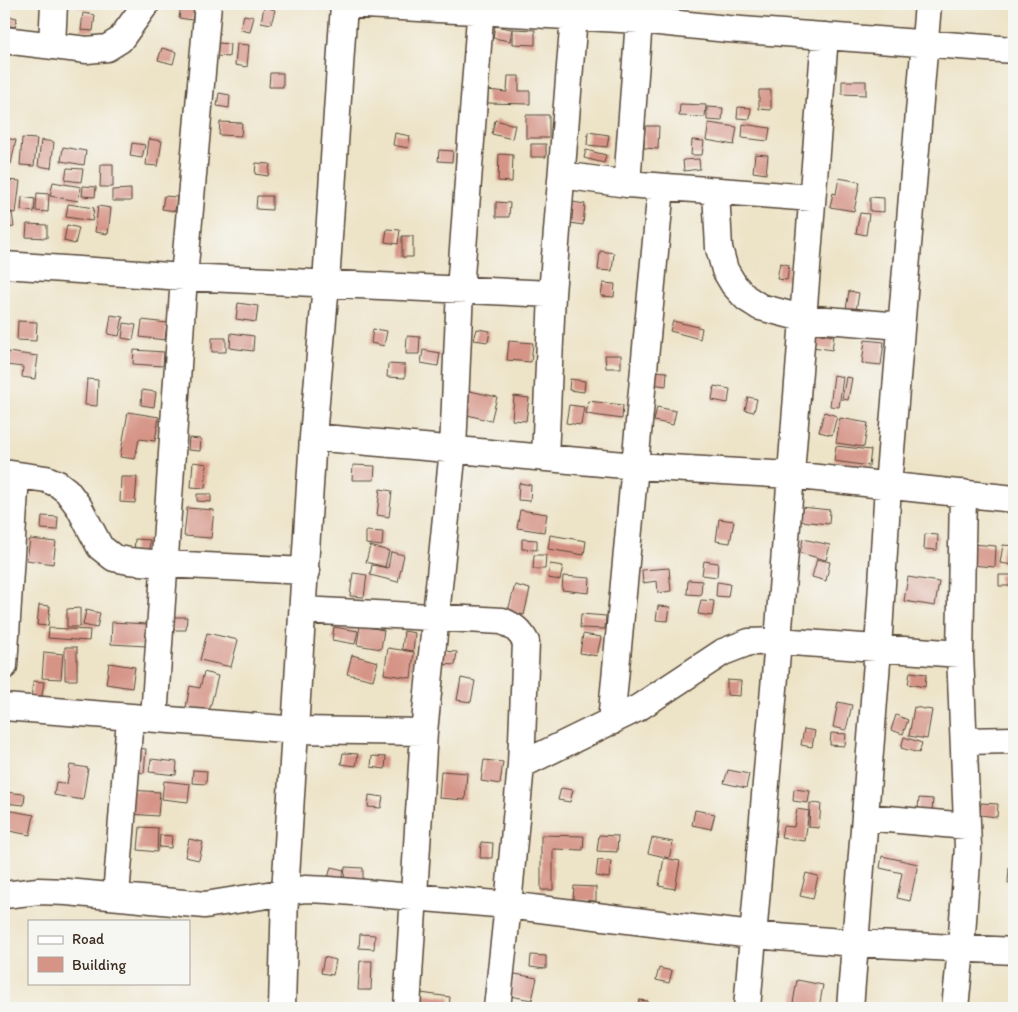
<svg xmlns="http://www.w3.org/2000/svg" width="1018" height="1012" viewBox="0 0 1018 1012" font-family="Itim,sans-serif">
<rect width="100%" height="100%" fill="#f6f6f2"/>
<filter id="ink" filterUnits="userSpaceOnUse"><feTurbulence type="fractalNoise" baseFrequency=".02" numOctaves="2"/><feDisplacementMap in="SourceGraphic" scale="10" xChannelSelector="R" yChannelSelector="G"/><feConvolveMatrix kernelMatrix="1 2 1 2 8 2 1 2 1" color-interpolation-filters="sRGB"/></filter>
<filter id="wash" filterUnits="userSpaceOnUse"><feTurbulence type="fractalNoise" baseFrequency=".0096" numOctaves="4" result="noise"/><feDisplacementMap in="SourceGraphic" scale="20" xChannelSelector="R" yChannelSelector="G"/><feGaussianBlur stdDeviation="1.12" result="paint"/><feColorMatrix in="noise" values="0 0 0 0 0 0 0 0 0 0 0 0 0 0 0 0 0 1.4 0 .05"/><feComposite in="paint" operator="in"/></filter>
<g filter="url(#wash)">
<rect width="100%" height="100%" fill="#ede3c7"/>
<g id="blocks">
<path fill="#d69487" d="M78 4H89L88 9 77 7Z
M181 5 195 7 192 20 179 18Z
M264 7 275 10 271 24 261 22Z
M83 13 95 15 93 31 81 30Z
M4 15 17 18 15 27 4 25Z
M244 15 254 17 250 32 240 30Z
M495 26 512 29 510 41 493 38Z
M513 29 535 30V45L513 44Z
M218 43 230 44 229 57 217 56Z
M237 44 249 45 247 67 235 65Z
M162 48 176 52 173 64 158 60Z
M270 73H283V87H269Z
M508 76H519V91H530V104L487 103V90L507 92Z
M842 81H866V95L842 94Z
M759 90H771V110L759 109Z
M219 93 230 95 229 108 217 106Z
M680 104 706 105 705 117 679 116Z
M707 107 723 108 722 121 707 120Z
M738 107 751 108 750 119 737 118Z
M526 115H549V138H526Z
M495 120 515 125 512 139 492 134Z
M220 122 242 123 241 136 219 135Z
M709 123 737 127 734 145 706 140Z
M743 124 770 128 768 141 742 138Z
M645 126H659L658 149 644 148Z
M588 132 609 135 607 147 587 145Z
M395 133 410 136 408 148 393 145Z
M4 138 16 140 11 164 4 162Z
M22 138 37 139 34 166 20 165Z
M149 139 162 141 158 166 146 165Z
M41 140 54 142 51 168 38 166Z
M692 140 704 141 702 155H691Z
M132 143 145 145 142 158 130 156Z
M531 144H546V157H531Z
M63 147 86 151 84 165 61 161Z
M439 150 453 151 452 162 438 161Z
M586 150 606 155 604 163 584 158Z
M499 154 513 155 512 182 498 181Z
M755 154 768 155 766 174 753 172Z
M699 159 700 169 684 171 683 160Z
M256 163 270 164 268 176 255 174Z
M101 164H113V187H100Z
M67 168 83 169 81 182 65 180Z
M839 178 860 182 854 211 830 207 833 193 836 194Z
M5 180 20 181 16 213 4 211Z
M53 182 81 187 78 201 50 196Z
M83 186 96 187 95 197 82 196Z
M131 189V201H112V190Z
M37 193 49 194 48 212 36 211Z
M164 196 177 197 175 211 162 209Z
M257 196H272V210L256 209Z
M22 197 35 199 34 212 21 210Z
M870 197 884 198V212L870 211Z
M566 201 585 204 583 225 563 222Z
M496 202 510 203 509 217H496Z
M68 204 94 208 92 221 66 217Z
M98 206 111 208 108 234 95 232Z
M12 213 14 227 7 228 4 215Z
M860 213 869 214 866 235 856 233Z
M27 224 47 225V238L26 237Z
M67 225 79 228 75 244 64 241Z
M387 229 400 230 398 244 385 242Z
M402 236H413V257H402Z
M600 251 614 253 612 271 598 270Z
M780 263 789 265 787 280 777 279Z
M603 283 615 284 614 297 601 296Z
M849 291 859 293 856 311 846 309Z
M238 303 258 306 256 322 236 319Z
M111 315 123 317 119 336 108 334Z
M142 320 167 323 165 340 140 337Z
M18 321 37 322 36 341 17 340Z
M673 321 702 328 700 339 670 331Z
M124 323 136 325 133 340 122 338Z
M373 329 387 331 384 346 371 343Z
M477 329 490 331 488 342 474 340Z
M231 333 254 336 253 351 230 348Z
M814 333 834 336 832 350 813 347Z
M407 336 420 337 419 354H406Z
M212 338H226V352H212Z
M865 340 884 342 881 365 862 363Z
M509 341 533 343 531 362 507 360Z
M134 350 164 352 163 366 133 364Z
M423 350 440 353 438 366 421 363Z
M7 352 38 356 35 379 22 377 23 367 6 365Z
M605 355H621V368H606Z
M388 364 405 365V378L387 377Z
M653 371 667 372 666 386 652 384Z
M834 375 843 377 839 407 830 406Z
M846 377 852 378 848 400 842 399Z
M87 379 98 380 97 406 85 405Z
M570 379 585 381 584 392 569 390Z
M714 386 730 389 728 403 712 400Z
M142 390 156 392 154 407 141 405Z
M470 391 497 397 491 421 464 414Z
M514 396 529 398 526 421 512 420Z
M748 397 757 399 754 412 745 410Z
M588 401 623 405 622 419 586 414Z
M569 405 584 407 581 425 566 423Z
M657 407 676 411 673 425 654 421Z
M128 412 159 417 155 441 139 439 135 459 120 457Z
M824 412 837 416 832 435 819 432Z
M840 418 868 423 864 447 836 443Z
M189 438 201 439 200 451 188 450Z
M836 446 871 450 869 466 834 461Z
M193 462 207 464 205 488 191 487Z
M353 465 375 466 374 480H352Z
M121 477H137L135 503 120 502Z
M519 483 531 485 530 501 518 500Z
M380 489 392 491 389 517 377 515Z
M197 494H211V502L197 501Z
M801 507 830 510 829 524 800 521Z
M187 508 214 510 211 538 184 536Z
M520 510 547 514 544 532 517 528Z
M42 516 58 517 57 530 41 529Z
M719 519 734 521 730 543 716 541Z
M366 531 383 532 382 546 366 544Z
M925 534 938 535 937 550 924 549Z
M550 535 586 541 584 555 548 549Z
M30 539 56 542 53 564 27 560Z
M135 539 150 540 149 552 134 551Z
M522 539 537 540V550L522 549Z
M803 539 830 545 826 560 800 553Z
M972 544 996 546 995 567 970 565Z
M1003 545 1014 546V565L1000 563Z
M370 546 389 551 385 567 366 562Z
M391 552 404 555 398 582 370 575 372 565 388 568Z
M534 555H546L545 569H533Z
M817 559 830 562 826 581 812 577Z
M704 561 718 563 717 577 702 575Z
M550 564 563 566 560 580 548 578Z
M669 568 671 591 658 593 657 581 643 583 642 570Z
M353 573 367 575 364 597 350 596Z
M999 575H1014V586H999Z
M563 576 590 578 589 593 562 590Z
M908 577 939 582 935 606 904 601Z
M688 580 702 581 701 595 687 594Z
M717 582 730 584 728 597 716 596Z
M515 585 530 589 524 615 508 611Z
M701 600 714 601 712 616 698 614Z
M39 605 50 606 48 626 37 625Z
M658 606 670 607 668 621 656 620Z
M80 608V627H67V609Z
M86 610 100 613 97 628 83 625Z
M581 614 606 616 605 629 580 628Z
M172 617H187L186 630H172Z
M112 622 147 624 146 646 111 644Z
M360 626 384 630 381 649 357 645Z
M334 627 358 631 355 644 332 640Z
M49 628 90 630 89 641 48 638Z
M404 631 415 633 413 651 402 649Z
M207 633 238 640 231 667 200 660Z
M583 634 601 637 597 656 580 653Z
M65 647H77V680H65Z
M388 648 414 652 411 678 384 674Z
M442 651 457 652 455 665 441 664Z
M44 652 63 654 61 679 42 678Z
M352 655 378 662 373 680 347 674Z
M109 663 135 667 132 688 106 684Z
M204 672 218 676 209 712 186 707 190 686 200 688Z
M910 672 926 674 925 687 908 684Z
M461 678 475 681 471 702 457 700Z
M727 680 741 681 740 696 727 695Z
M33 681 44 682 41 701 31 700Z
M838 702 852 705 846 730 833 727Z
M914 707 932 710 927 739 909 736Z
M896 715 908 720 903 734 891 730Z
M804 729 815 731 812 747 801 745Z
M831 733 846 734 845 746 830 745Z
M904 737 922 743 919 753 901 748Z
M132 748 146 749 144 773 130 771Z
M343 753 358 754 356 766 341 764Z
M372 756 386 757 385 769 371 767Z
M151 759 177 762 176 775 149 772Z
M484 760 503 762 500 784 481 781Z
M70 765 88 768 83 800 54 795 56 782 67 784Z
M193 770 207 771 206 784 192 783Z
M728 770 749 774 746 788 724 783Z
M441 771 467 773 465 800 439 798Z
M164 781 190 784 188 802 162 799Z
M561 788 573 790 570 802 558 800Z
M794 789 810 791 808 803 793 801Z
M130 790 160 792 158 816 129 814Z
M4 792 25 794 24 805 4 803Z
M369 795 383 797 381 808 368 807Z
M919 798 933 799 932 811 918 809Z
M810 803 821 804 819 828 809 827Z
M981 803 998 804 997 817 980 815Z
M797 809 809 811 805 841 781 838 783 826 794 827Z
M7 810 34 815 30 835 4 830Z
M695 810 715 814 711 829 692 825Z
M140 827 158 828 157 852 138 850Z
M160 835 172 836 171 848 159 847Z
M541 835 584 836 583 850 553 849V890H541Z
M599 835 618 836 617 852 597 851Z
M652 838 673 842 669 858 648 853Z
M189 839 203 842 199 860 185 857Z
M481 842 493 843 492 858H480Z
M882 856 918 864 910 901 897 898 902 873 880 868Z
M664 858 680 861 675 889 659 886Z
M598 860 611 861 609 878 596 876Z
M331 867 344 870 341 881 328 878Z
M345 867 363 868V882L344 881Z
M1009 868 1014 869V884L1008 883Z
M806 873 818 876 813 899 800 896Z
M574 886 596 887V901L573 900Z
M360 934 375 935 374 949 359 948Z
M531 955 546 956V969L530 967Z
M324 957 336 960 333 975 321 973Z
M360 961H372L371 990H358Z
M659 968 672 971 669 983 656 980Z
M515 974 537 978 532 1000 510 996Z
M797 980 823 985 819 1008 793 1003Z
M421 993 450 997 449 1008H420Z
M639 1000 648 1001 647 1008H637Z
M998 1004 1014 1005V1008H998Z
M699 1005 720 1007V1008H699Z"/>
</g>
</g>
<g filter="url(#ink)">
<use href="#blocks" fill-opacity="0" stroke="#564637" stroke-width="1"/>
<g fill="none" stroke-linecap="round" stroke-linejoin="round">
<defs>
<path id="minor" d="M346 4 639 20 728 29 1014 50
M4 40 87 50 107 48 120 40 146 4
M52 45 54 4
M562 175 627 184 812 198
M627 184 639 20
M716 191 719 248 725 270 734 285 746 298 760 307 802 318 901 326
M4 265 184 277 552 294
M313 437 635 466 790 475 1014 499
M545 458 552 294 574 16
M4 473 46 479 58 484 67 491 79 507 100 547 114 558 129 561 164 564 306 571
M303 610 502 621C514 626 520 631 526 642L521 765 508 905 497 1008
M4 666 16 475
M4 707 297 730 424 732
M154 718 184 277 208 4
M611 722 661 187
M964 741 1014 740
M521 765 638 708 723 652 749 642 778 641 960 654
M865 817 967 826
M4 895 38 891 67 892 205 905 305 889 329 890 508 905 684 927 753 935 855 943 1014 951
M116 896 130 718
M282 1008 285 893 313 437 326 283 344 4
M407 1008 424 732 453 449 460 290 481 4
M747 1008 778 641 825 36
M850 1008 878 649 888 486 928 4
M955 1008 961 949 968 847 960 654 963 493"/>
</defs>
<use href="#minor" stroke="#564637" stroke-width="29"/>
<use href="#minor" stroke="#fff" stroke-width="26"/>
</g>
</g>
<rect width="1018" height="1012" fill="none" stroke="#f6f6f2" stroke-width="20"/>
<rect x="28" y="920" width="162" height="65" fill="#f6f6f2" stroke="#aba49d"/>
<rect x="38" y="936" width="25" height="8" fill="#ffffff" stroke="#aba49d"/>
<text x="72" y="944" font-size="15" fill="#3b2a1e">Road</text>
<rect x="38" y="957" width="25" height="15" fill="#d69487" stroke="#aba49d"/>
<text x="72" y="970" font-size="15" fill="#3b2a1e">Building</text>
</svg>
